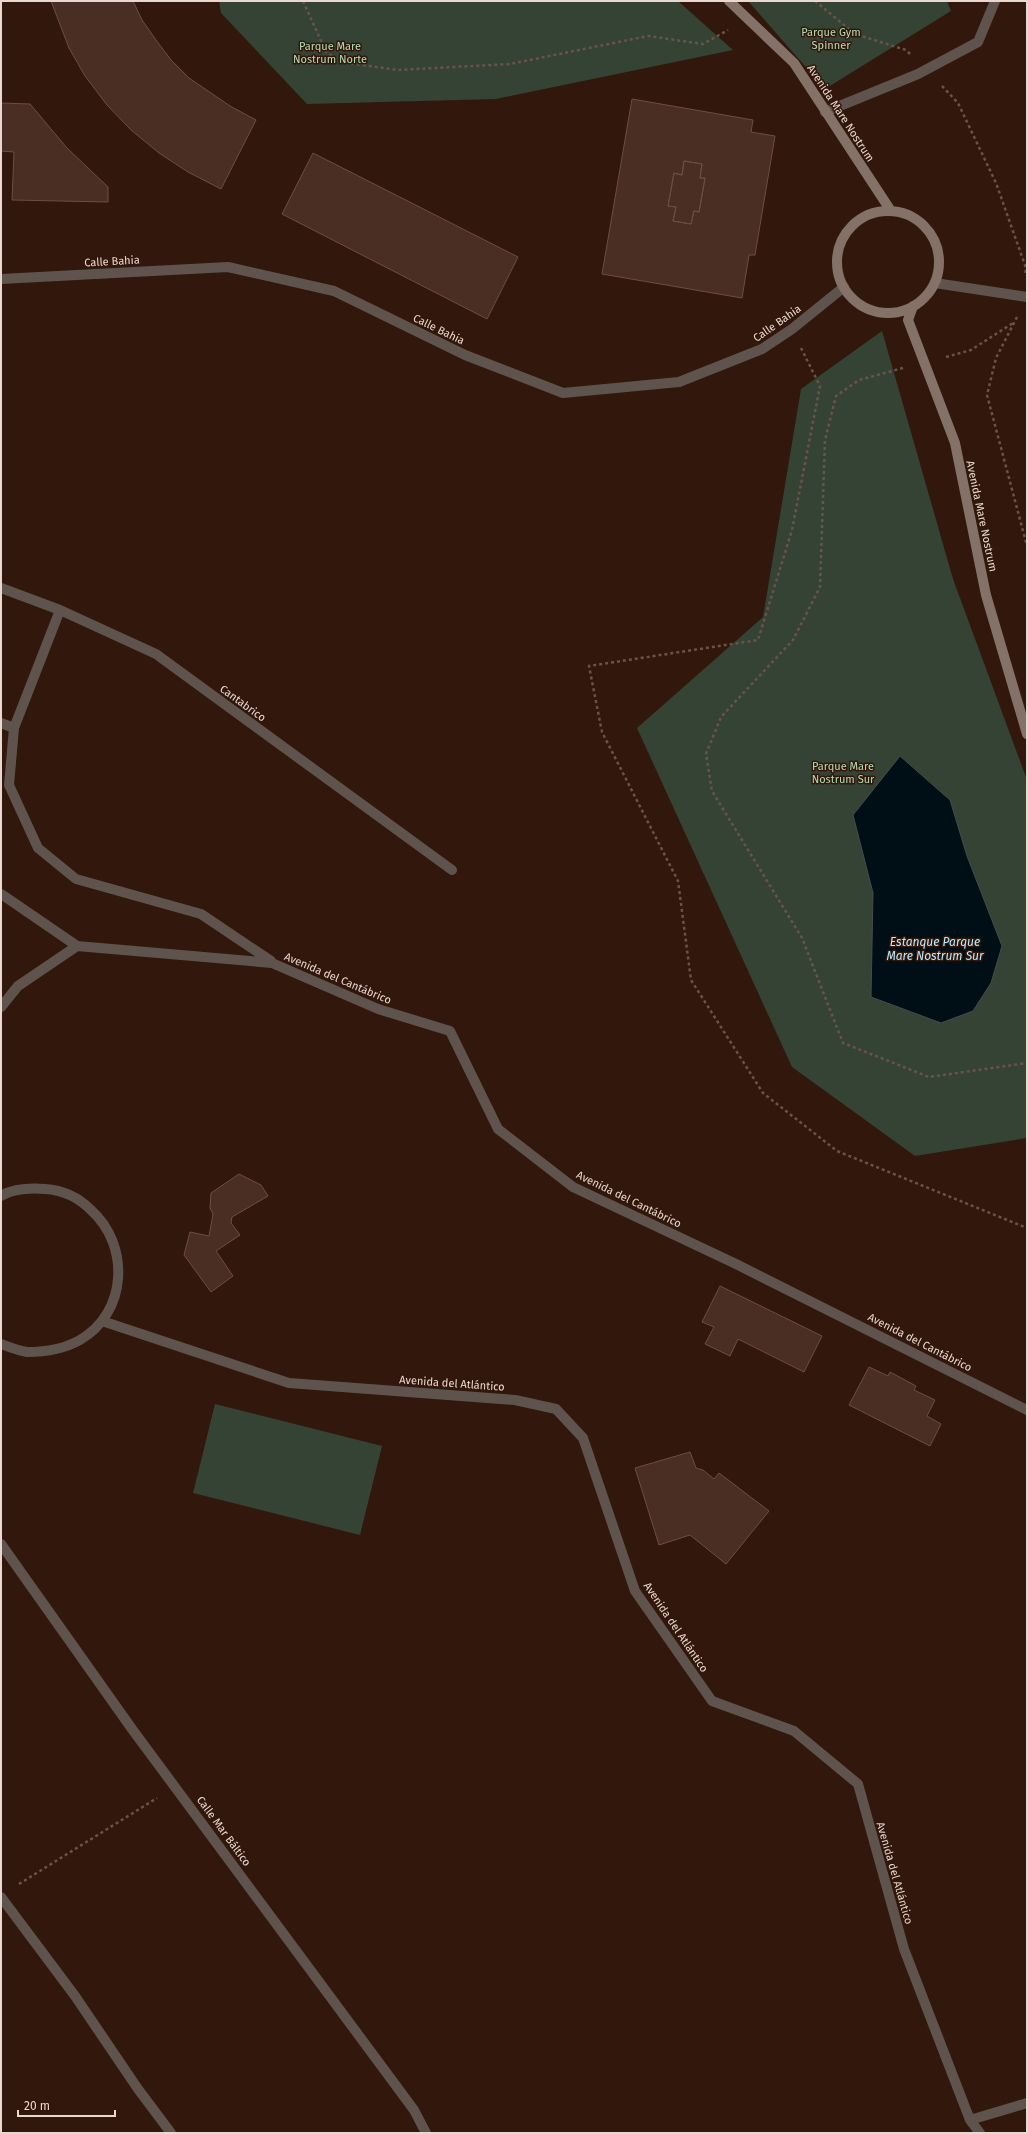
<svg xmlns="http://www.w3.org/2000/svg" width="1028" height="2134" viewBox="0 0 1028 2134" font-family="'Fira Sans',sans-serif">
<rect width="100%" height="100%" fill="#31170c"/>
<path fill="#344334" d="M219 1H678L733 50 496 99 307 104 221 13Z
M748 1H947L951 11 825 89Z
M882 331 953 579 1027 780V1138L915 1156 792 1067 637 728 763 617 801 389Z
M215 1404 382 1446 360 1535 193 1493Z"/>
<path fill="#000f16" stroke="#464b4e" d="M900 756 950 800 967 856 1002 946 991 983 973 1011 941 1023 871 997 873 893 853 815Z"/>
<path fill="#4a2d23" stroke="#6e4e43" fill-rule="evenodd" d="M51 1H133L142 20 156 40 171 60 189 78 230 106 256 120 221 189 188 172 159 153 131 130 107 105 85 76 69 48Z
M632 99 753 120 751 132 775 136 755 255H749L742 298 602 274ZM684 161 702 164 700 178H705L699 212 694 211 691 224 673 221 676 207 668 206 674 173 682 175Z
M1 103 30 104 67 148 108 187V202L12 200 14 152 1 151Z
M313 153 518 257 487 319 282 214Z
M684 161 702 164 700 178H705L699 212 694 211 691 224 673 221 676 207 668 206 674 173 682 175Z
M239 1174 261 1185 268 1196 232 1217 231 1223 240 1235 216 1251 233 1276 211 1292 184 1255 190 1232 209 1236 213 1214 210 1208 211 1193Z
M720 1286 822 1336 804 1372 738 1339 730 1356 705 1344 714 1327 702 1322Z
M869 1367 888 1376 890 1372 916 1386 914 1390 935 1400 927 1416 941 1424 930 1446 849 1405Z
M690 1452 696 1468 703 1470 714 1479 719 1473 769 1511 726 1564 690 1535 659 1545 635 1468Z"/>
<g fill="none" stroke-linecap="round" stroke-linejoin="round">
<path stroke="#6b5349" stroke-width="2.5" stroke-dasharray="3 3" stroke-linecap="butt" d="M303 1 326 52 341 62 398 70 510 64 648 36 703 44 728 30
M815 1 855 34 906 50 910 54
M942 86 958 103 996 183 1026 268 1025 275
M1017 317 996 358 987 395 1027 546
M801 348 820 386 792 530 758 640 589 666 602 732 678 881 691 980 763 1093 837 1151 1027 1228
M946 357 971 350 1013 323
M903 368 859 380 836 396 825 440 820 587 793 640 721 717 706 754 712 791 802 938 843 1043 929 1077 1027 1063
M19 1884 157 1798"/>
<path stroke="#5f544d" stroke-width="10" d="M825 112 918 74 978 42 995 1
M1 279 228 267 334 291 465 355 563 393 679 382 762 349 792 329 844 287
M935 283 1027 297
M1 588 60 610 156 654 452 870
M60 610 14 728 9 785 38 848 76 879 201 914 271 961
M1 723 14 728
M1 894 77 946 272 963 378 1009 450 1031 498 1129 573 1187 736 1264 1027 1410
M1 1007 18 986 77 946
M1 1196C14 1188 31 1188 45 1189 63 1190 79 1198 91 1210 130 1245 128 1312 80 1340 64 1349 45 1352 27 1352 19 1351 9 1347 1 1344
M102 1321 289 1383 515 1400 556 1409 583 1438 635 1591 712 1701 794 1731 858 1784 904 1949 970 2120 980 2133
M1 1544 132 1729 414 2110 426 2133
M1 1897 75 1996 138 2089 171 2133
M970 2120 1027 2103"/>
<path stroke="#847167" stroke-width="10" d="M729 1 794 63 891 211
M837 262a51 51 0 1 1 102 0a51 51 0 1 1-102 0Z
M913 306 908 320 955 443 986 595 1027 734"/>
</g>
<g text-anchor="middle" stroke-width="3" stroke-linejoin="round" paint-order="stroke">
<g font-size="11" fill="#b4dcb2" stroke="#31170c">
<text x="831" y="36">Parque Gym<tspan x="831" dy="13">Spinner</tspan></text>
<text x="330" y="50">Parque Mare<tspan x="330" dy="13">Nostrum Norte</tspan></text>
<text x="843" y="770">Parque Mare<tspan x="843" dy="13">Nostrum Sur</tspan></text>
</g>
<g font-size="11" fill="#ead7cf" stroke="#31170c">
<text transform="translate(841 113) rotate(57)" y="4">Avenida Mare Nostrum</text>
<text transform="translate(112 261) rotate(-3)" y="4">Calle Bahia</text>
<text transform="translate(777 323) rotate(-35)" y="4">Calle Bahia</text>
<text transform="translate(439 329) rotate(26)" y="4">Calle Bahia</text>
<text transform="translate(982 516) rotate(78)" y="4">Avenida Mare Nostrum</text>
<text transform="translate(243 703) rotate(36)" y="4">Cantabrico</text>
<text transform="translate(338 978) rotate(23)" y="4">Avenida del Cantábrico</text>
<text transform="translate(629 1199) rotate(26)" y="4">Avenida del Cantábrico</text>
<text transform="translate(920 1342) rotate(27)" y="4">Avenida del Cantábrico</text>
<text transform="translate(452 1383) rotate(4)" y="4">Avenida del Atlántico</text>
<text transform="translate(676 1627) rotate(56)" y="4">Avenida del Atlántico</text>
<text transform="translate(224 1831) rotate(54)" y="4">Calle Mar Báltico</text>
<text transform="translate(895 1873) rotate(74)" y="4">Avenida del Atlántico</text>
</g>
<g font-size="12" font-style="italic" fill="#baecfe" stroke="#31170c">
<text x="935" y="946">Estanque Parque<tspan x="935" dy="14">Mare Nostrum Sur</tspan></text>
</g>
</g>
<rect width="1028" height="2134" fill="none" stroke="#ead7cf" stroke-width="4"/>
<path d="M18 2110v6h97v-6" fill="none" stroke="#ead7cf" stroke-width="2"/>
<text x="24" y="2110" font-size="12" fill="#ead7cf" stroke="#31170c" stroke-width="3" paint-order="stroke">20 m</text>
</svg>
